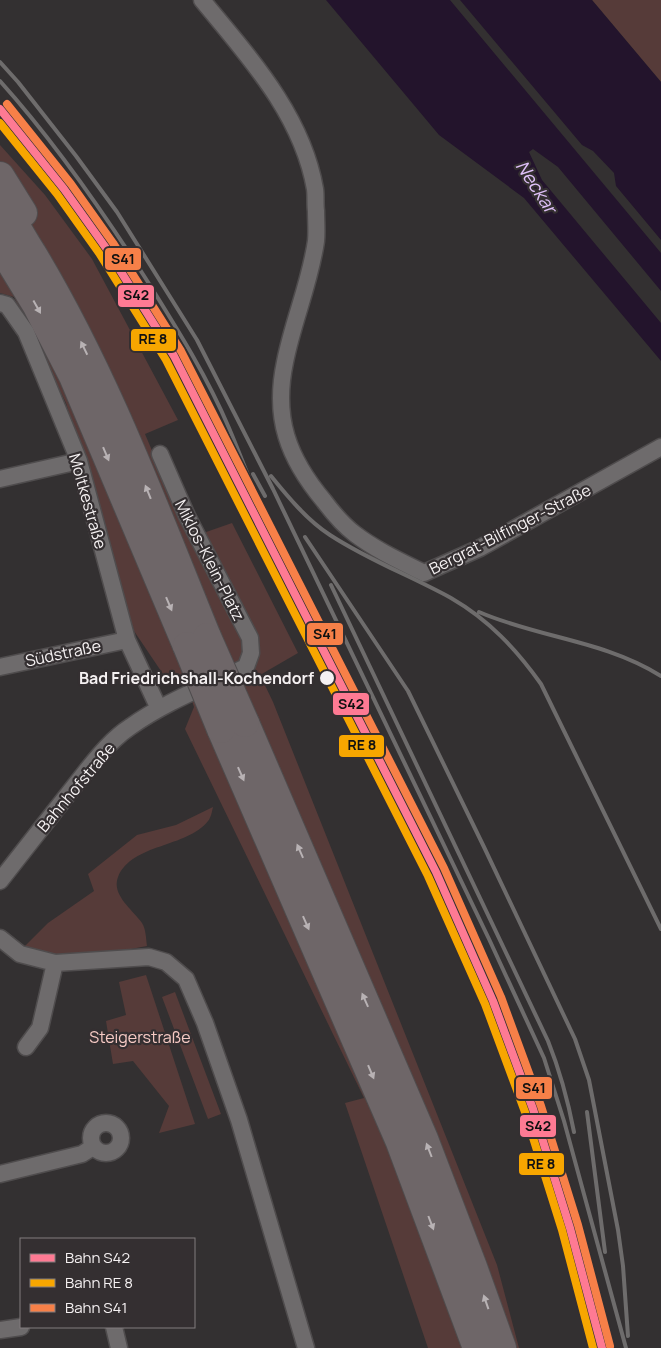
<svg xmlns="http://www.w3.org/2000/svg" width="661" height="1348" viewBox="0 0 661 1348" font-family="Manrope,sans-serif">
<rect width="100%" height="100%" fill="#333031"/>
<path fill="#563b39" d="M592 0H661V82Z
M0 145 45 195 92 259 178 420 145 434 189 538 232 523 298 653 260 675 273 702 497 1265 519 1348H428L345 1103 364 1098 185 729 194 707 185 679 165 677 134 631 66 403 14 297 0 293Z
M213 807C212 811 211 818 208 821 187 848 132 843 118 877 111 895 133 910 142 923 146 929 146 939 147 946L131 949 133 957 55 959 21 950 48 923 94 891 88 874 137 835 176 825Z
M146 975 195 1124 159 1133 169 1106 133 1061 113 1064 106 1021 126 1015 119 982Z
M175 992 221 1114 208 1119 162 997Z"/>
<path fill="#23142c" d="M326 0H450L661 253V291L558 167 533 149 529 152 542 180 661 323V361L524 198 439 135Z
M460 0H592L661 82V240L616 186 614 173 593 151 582 145Z"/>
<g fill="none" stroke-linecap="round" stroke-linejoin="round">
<defs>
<path id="street" d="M202 0C248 56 302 114 315 189 316 196 315 204 316 211 316 221 317 232 316 241 310 283 293 321 285 362 273 418 288 458 324 501 333 513 343 525 355 534 376 550 400 561 424 573L480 548 661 447
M0 303 7 305 26 332 79 461 127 640 159 709
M0 479 79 461
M0 667 127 640
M0 881 87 770C99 755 113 738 130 727 165 702 207 686 246 667L251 653 250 638 187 516 160 454
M0 938 20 954 55 963 149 957 166 962 186 979 205 1023 239 1120 306 1348
M26 1047 40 1028 55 963
M91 1138a15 15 0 1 1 30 0a15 15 0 1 1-30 0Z
M0 1174 82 1154 93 1147
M114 1327 119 1348
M0 1330 21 1327"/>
<path id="highway" d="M0 176 23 213
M0 201C12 218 21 236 32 253 105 374 154 507 207 637
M0 241 12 265 37 306 73 376 187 646
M245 723 424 1139 473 1267 502 1348
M221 729 400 1142 477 1348"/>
</defs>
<use href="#street" stroke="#4f4c4d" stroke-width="19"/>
<use href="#highway" stroke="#4f4c4d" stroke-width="30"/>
<use href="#street" stroke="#6e6b6c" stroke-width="16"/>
<use href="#highway" stroke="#6e6668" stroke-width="28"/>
<path stroke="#6e6c6c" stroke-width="4" d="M0 62 18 82 76 156 117 212 197 340 273 489 489 939 544 1058 564 1121 626 1348
M0 81C55 142 102 210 146 279 176 327 207 376 229 428 253 485 273 543 298 600
M253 474 265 496
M271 476C288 497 307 520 330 535 368 560 411 576 451 598 489 620 516 649 541 684L661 929
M305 537 408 691 484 847 575 1039 589 1080 618 1230 623 1266 628 1336
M331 585 548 1041C560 1071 568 1101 574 1132
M479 612C539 638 603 640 661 676
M587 1112 605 1252"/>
<defs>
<path id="highway-bridge" d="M207 637 245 723
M187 646 221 729"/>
</defs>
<use href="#highway-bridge" stroke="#4f4c4d" stroke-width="30" stroke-linecap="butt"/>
<use href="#highway-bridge" stroke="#6e6668" stroke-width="28"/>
<defs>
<path id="rail-1" d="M0 109 64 189 106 248 174 356 436 872 493 1001 533 1109 570 1228 602 1348"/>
<path id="rail-2" d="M0 123 57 194 99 253 166 360 428 876 485 1004 525 1112 562 1230 593 1348"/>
<path id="rail-3" d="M7 104 71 184 113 243 181 351 444 868 501 997 541 1106 578 1225 610 1346"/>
</defs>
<use href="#rail-1" stroke="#342f31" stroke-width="11"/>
<use href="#rail-2" stroke="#342f31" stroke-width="11"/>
<use href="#rail-3" stroke="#342f31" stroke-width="11"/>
<use href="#rail-1" stroke="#fe7a93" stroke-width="8"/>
<use href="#rail-2" stroke="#f7a600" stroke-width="8"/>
<use href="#rail-3" stroke="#f78048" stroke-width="8"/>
</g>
<defs><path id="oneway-solid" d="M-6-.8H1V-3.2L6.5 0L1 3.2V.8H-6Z" transform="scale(1.25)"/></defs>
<g fill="#b8b2b4">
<use href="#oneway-solid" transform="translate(37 307) rotate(61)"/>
<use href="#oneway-solid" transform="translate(84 348) rotate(-116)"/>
<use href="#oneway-solid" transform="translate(106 454) rotate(67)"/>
<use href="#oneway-solid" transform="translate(148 492) rotate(-112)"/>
<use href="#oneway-solid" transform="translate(169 604) rotate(67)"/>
<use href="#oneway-solid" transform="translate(241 774) rotate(66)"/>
<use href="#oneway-solid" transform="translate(300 851) rotate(-114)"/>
<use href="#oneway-solid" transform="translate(306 923) rotate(66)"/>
<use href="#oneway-solid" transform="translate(365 1000) rotate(-114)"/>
<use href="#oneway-solid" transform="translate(371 1072) rotate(67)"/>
<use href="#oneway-solid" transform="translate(429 1150) rotate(-111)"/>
<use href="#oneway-solid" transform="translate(431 1223) rotate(69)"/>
<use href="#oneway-solid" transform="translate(486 1302) rotate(-109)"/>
</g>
<circle fill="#f5f1f2" stroke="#342f31" stroke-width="2" cx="327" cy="678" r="8"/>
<g text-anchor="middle" stroke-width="4.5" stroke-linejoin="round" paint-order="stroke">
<g font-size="16" fill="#f5f1f2" stroke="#342f31">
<text transform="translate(88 501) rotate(74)" y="6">Moltkestraße</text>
<text transform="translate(510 529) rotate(-27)" y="6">Bergrat-Bilfinger-Straße</text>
<text transform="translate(210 560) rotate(63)" y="6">Miklos-Klein-Platz</text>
<text transform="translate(63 653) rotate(-12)" y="6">Südstraße</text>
<text transform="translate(76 787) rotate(-50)" y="6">Bahnhofstraße</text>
</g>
<g font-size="16" font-weight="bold" fill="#f5f1f2" stroke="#342f31" text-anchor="end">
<text x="314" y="684">Bad Friedrichshall-Kochendorf</text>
</g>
<g font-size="16" fill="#f6cac4" stroke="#342f31">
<text x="140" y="1043">Steigerstraße</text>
</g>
<g font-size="18" font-style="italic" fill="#e0c1fa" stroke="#342f31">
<text transform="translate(536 187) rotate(57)" y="6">Neckar</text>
</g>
</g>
<g stroke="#342f31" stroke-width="2">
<rect x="104" y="247" width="38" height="24" rx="5" fill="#f78048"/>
<rect x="117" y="284" width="38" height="24" rx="5" fill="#fe7a93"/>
<rect x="130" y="328" width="47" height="24" rx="5" fill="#f7a600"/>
<rect x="306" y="622" width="38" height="24" rx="5" fill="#f78048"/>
<rect x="332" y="692" width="38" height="24" rx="5" fill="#fe7a93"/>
<rect x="338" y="734" width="47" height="24" rx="5" fill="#f7a600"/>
<rect x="515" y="1076" width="38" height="24" rx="5" fill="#f78048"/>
<rect x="519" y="1114" width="38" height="24" rx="5" fill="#fe7a93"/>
<rect x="518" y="1152" width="47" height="24" rx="5" fill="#f7a600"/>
</g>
<g font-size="14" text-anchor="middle" font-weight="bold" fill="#111">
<text x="123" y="264">S41</text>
<text x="136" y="300">S42</text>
<text x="153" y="344">RE 8</text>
<text x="325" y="639">S41</text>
<text x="351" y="709">S42</text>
<text x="362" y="750">RE 8</text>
<text x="534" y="1093">S41</text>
<text x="538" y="1131">S42</text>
<text x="541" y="1169">RE 8</text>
</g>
<rect x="20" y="1238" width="175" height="90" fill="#342f31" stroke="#817d7e"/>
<rect x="30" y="1254" width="25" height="8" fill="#fe7a93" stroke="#817d7e"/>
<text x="65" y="1263" font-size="15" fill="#f5f1f2">Bahn S42</text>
<rect x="30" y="1279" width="25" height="8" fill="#f7a600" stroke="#817d7e"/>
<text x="65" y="1288" font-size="15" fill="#f5f1f2">Bahn RE 8</text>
<rect x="30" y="1304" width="25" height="8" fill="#f78048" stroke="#817d7e"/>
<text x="65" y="1313" font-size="15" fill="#f5f1f2">Bahn S41</text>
</svg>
